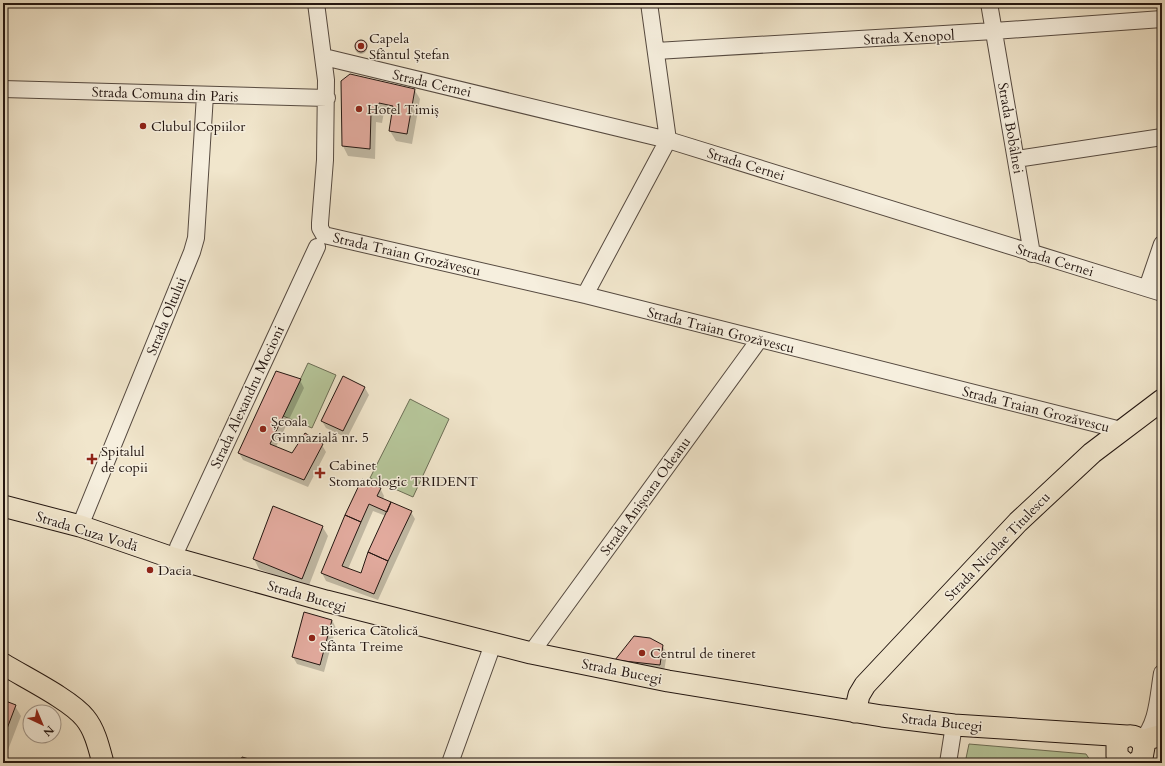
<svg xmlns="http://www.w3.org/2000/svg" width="1165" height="766" viewBox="0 0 1165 766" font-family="Cardo,serif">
<rect width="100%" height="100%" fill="#f1e6cc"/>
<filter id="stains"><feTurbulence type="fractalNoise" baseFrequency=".005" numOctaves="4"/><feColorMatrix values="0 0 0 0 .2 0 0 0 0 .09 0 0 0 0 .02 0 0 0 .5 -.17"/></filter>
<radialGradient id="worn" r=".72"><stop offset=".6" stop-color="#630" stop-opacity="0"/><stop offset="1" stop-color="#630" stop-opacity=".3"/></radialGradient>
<path fill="#b6c69a" stroke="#6c6e56" d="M308 363 336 375 312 428 283 416Z
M410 399 449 419 413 497 370 478Z
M969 744 1086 754 1092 763H965Z"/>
<path fill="#0003" fill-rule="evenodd" d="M355 48a6 6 0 1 1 12 0a6 6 0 1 1-12 0Z
M342 82 414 89 420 99 412 144 396 141 390 131 393 114 384 112 382 123 376 122 375 159 348 156 343 146Z
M343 378 365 388 369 395 347 438 326 428 322 421Z
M300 380 304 388 276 447 292 454 322 445 326 452 308 487 243 460 239 453Z
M362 481 380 488 384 496 383 499 411 512 415 519 378 600 326 581 322 573ZM373 511 386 516 361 574 348 569Z
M322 526 328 536 308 588 259 569 254 559Z
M332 620 336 628 324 672 297 664 293 657Z
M662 646 667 653 664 672 616 661Z
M3 701 15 706 21 716 3 763Z"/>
<path fill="#e3ab9f" stroke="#231611" d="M355 46a6 6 0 1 1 12 0a6 6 0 1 1-12 0Z
M350 74 415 89 407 134 389 131 393 106 379 103 377 113H371L370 149 342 146 341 81Z
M276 371 301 379 270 444 292 453 305 433 323 444 304 480 238 453Z
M343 376 365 387 343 431 321 421Z
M362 479 381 488 377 496 391 502 387 512 369 504 361 522 345 515Z
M391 502 412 511 388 561 368 552Z
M273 506 323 526 302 579 253 559Z
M345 515 361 522 342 566 361 573 368 552 388 561 374 594 321 573Z
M304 612 332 620 320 665 292 657Z
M634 636 650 638 663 645 660 665 615 660Z
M3 700 16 705 3 739Z
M242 757 260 762V763H240Z"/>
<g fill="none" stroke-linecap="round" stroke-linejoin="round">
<defs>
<path id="minor" d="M316 3 326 80 325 160 320 223V228L324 235 585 295 1121 430
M989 3 1032 254
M656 51 994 31 1162 19
M324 57 668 140 1162 293
M3 89 327 98
M1016 159 1162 137
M1147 288 1162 244
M585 295 668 140 649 3
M80 526 192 252 196 238 205 95
M178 547 317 247
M531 653 759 340
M1141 741C1158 724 1158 696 1162 673
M450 763 493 644
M948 763 954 725"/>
<path id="major" d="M3 506 80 526 170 557 326 601 531 653 668 681 882 716 954 725 1127 736
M3 664C24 677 71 700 85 718 95 730 99 748 103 763
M855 712 859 695 865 685 1018 522 1092 453 1162 400
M1141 741 1162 735
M1125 763 1117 756V745C1123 732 1140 733 1144 747L1142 758 1136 763"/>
</defs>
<use href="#minor" stroke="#564a40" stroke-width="18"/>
<use href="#major" stroke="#231611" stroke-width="23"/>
<use href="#minor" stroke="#f6efde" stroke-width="16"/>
<use href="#major" stroke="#f1e6cc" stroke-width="21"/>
</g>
<g fill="#8f2418" stroke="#f6efde" stroke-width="1.5">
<circle cx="361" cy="46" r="4"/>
<circle cx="359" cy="109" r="4"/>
<circle cx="143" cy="126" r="4"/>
<circle cx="263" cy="429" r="4"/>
<path d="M90 453h4v4h4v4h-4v4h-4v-4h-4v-4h4z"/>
<path d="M318 467h4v4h4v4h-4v4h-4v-4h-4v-4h4z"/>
<circle cx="150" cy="570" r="4"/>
<circle cx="312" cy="638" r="4"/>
<circle cx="642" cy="653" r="4"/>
</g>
<g text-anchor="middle" stroke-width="3" stroke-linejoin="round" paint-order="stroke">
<g font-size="14" fill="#231611" stroke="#f6efde">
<text transform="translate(909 37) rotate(-3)" y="5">Strada Xenopol</text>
<text transform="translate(432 83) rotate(13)" y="5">Strada Cernei</text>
<text transform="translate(165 94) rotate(2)" y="5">Strada Comuna din Paris</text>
<text transform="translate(1011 128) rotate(80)" y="5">Strada Bobâlnei</text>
<text transform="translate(746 164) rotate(17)" y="5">Strada Cernei</text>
<text transform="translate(407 254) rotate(13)" y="5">Strada Traian Grozăvescu</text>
<text transform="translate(1055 260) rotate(17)" y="5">Strada Cernei</text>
<text transform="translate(166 316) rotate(-68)" y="5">Strada Oltului</text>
<text transform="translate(721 330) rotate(14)" y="5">Strada Traian Grozăvescu</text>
<text transform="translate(247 397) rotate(-65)" y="5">Strada Alexandru Mocioni</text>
<text transform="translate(1036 409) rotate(14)" y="5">Strada Traian Grozăvescu</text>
<text transform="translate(645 496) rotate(-54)" y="5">Strada Anișoara Odeanu</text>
<text transform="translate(87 531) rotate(17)" y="5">Strada Cuza Vodă</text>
<text transform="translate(997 546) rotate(-46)" y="5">Strada Nicolae Titulescu</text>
<text transform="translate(307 596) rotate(16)" y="5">Strada Bucegi</text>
<text transform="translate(622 671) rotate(11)" y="5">Strada Bucegi</text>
<text transform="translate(942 722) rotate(6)" y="5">Strada Bucegi</text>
</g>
<g font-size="14" fill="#231611" stroke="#f6efde" text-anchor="start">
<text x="369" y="43">Capela<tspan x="369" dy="16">Sfântul Ștefan</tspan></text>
<text x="367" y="114">Hotel Timiș</text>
<text x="151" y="131">Clubul Copiilor</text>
<text x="271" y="426">Școala<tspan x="271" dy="16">Gimnazială nr. 5</tspan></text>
<text x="101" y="456">Spitalul<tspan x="101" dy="16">de copii</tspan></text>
<text x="329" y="470">Cabinet<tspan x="329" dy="16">Stomatologic TRIDENT</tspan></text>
<text x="158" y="575">Dacia</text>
<text x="320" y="635">Biserica Catolică<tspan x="320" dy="16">Sfânta Treime</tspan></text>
<text x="650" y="658">Centrul de tineret</text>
</g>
</g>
<rect width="1165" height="766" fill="none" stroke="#f1e6cc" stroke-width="16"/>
<rect x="4" y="4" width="1157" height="758" fill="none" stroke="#231611" stroke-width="2"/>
<rect x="8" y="8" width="1149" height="750" fill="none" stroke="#231611"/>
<g transform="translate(42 724) rotate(136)"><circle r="19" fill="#f6efde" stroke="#a2988c"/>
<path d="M0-3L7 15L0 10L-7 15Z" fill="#8f2418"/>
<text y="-6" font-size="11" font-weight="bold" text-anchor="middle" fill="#231611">N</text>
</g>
<rect width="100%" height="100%" filter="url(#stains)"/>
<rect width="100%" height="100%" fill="url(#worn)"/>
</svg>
